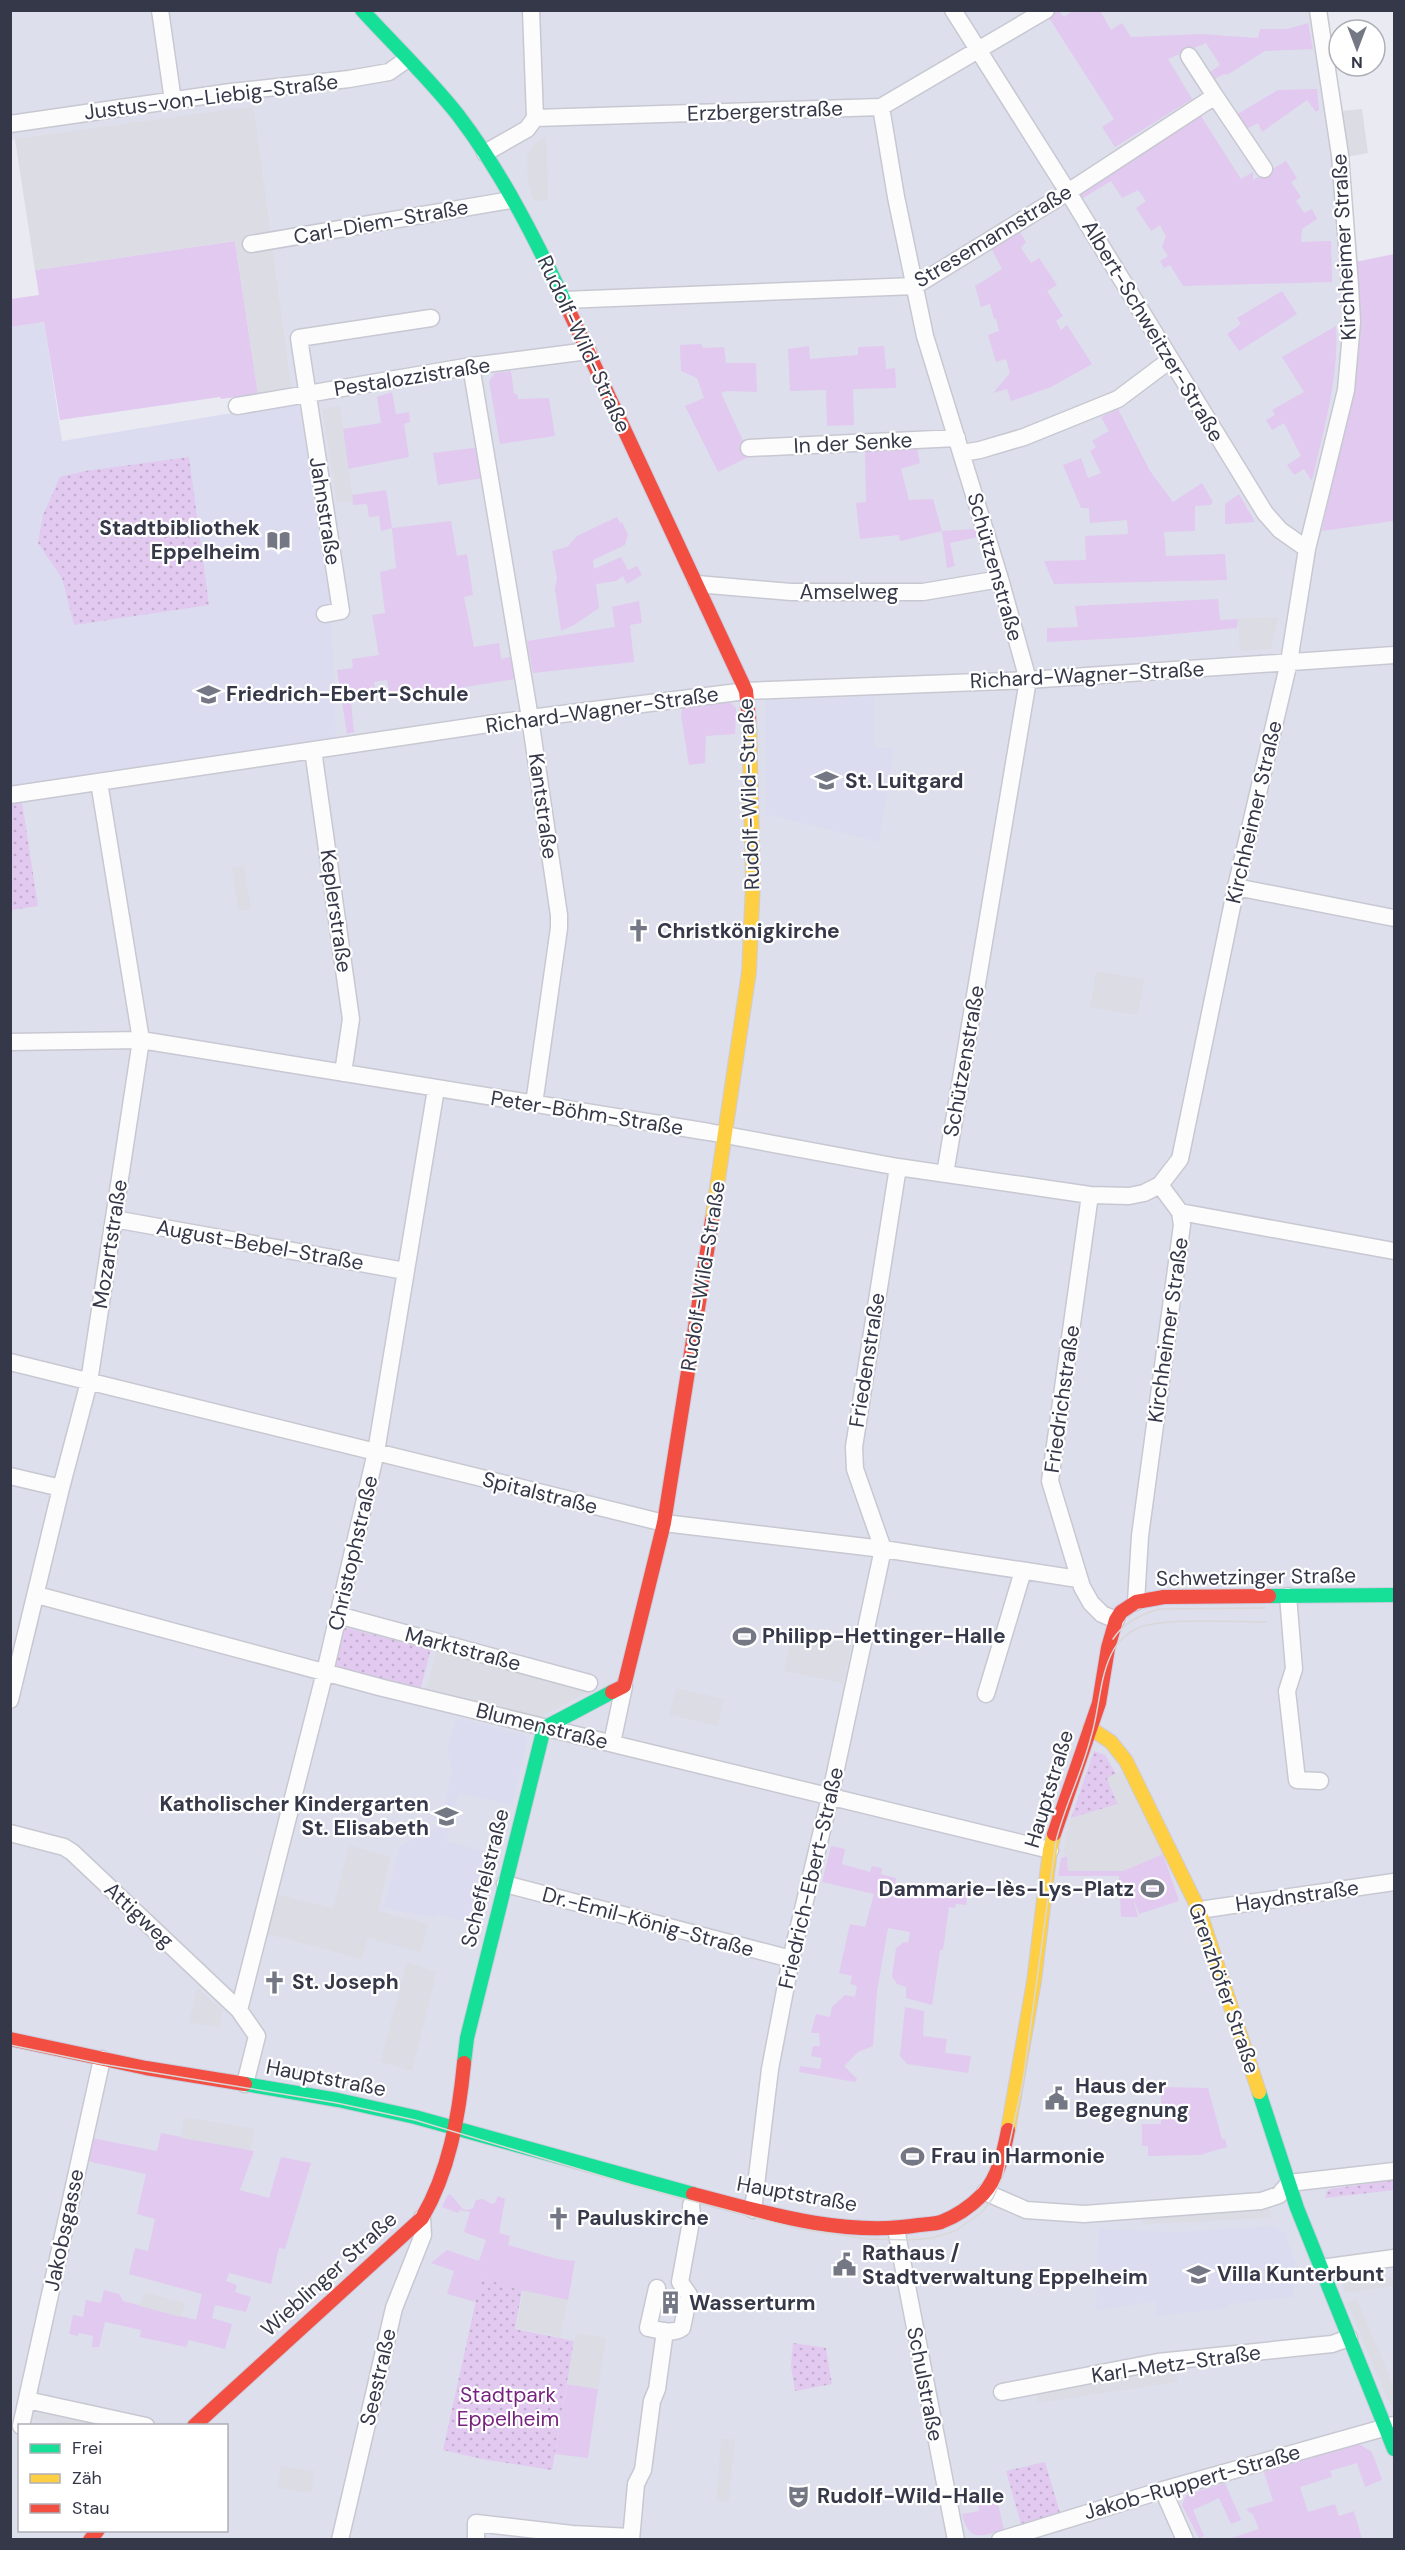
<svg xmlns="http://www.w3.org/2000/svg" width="1405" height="2550" viewBox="0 0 1405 2550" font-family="'DM Sans',sans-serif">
<defs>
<pattern id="park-dots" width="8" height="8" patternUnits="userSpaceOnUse" patternTransform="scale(1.5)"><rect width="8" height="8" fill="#e1c9ef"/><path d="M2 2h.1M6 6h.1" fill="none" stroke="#c2adce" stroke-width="1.8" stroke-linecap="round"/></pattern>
</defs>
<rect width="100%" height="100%" fill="#eaebf2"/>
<path fill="#dedfec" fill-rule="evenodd" d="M11 11H1323L1355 262 1336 460 1322 530 1394 521V2539H11L10 791 331 599 299 402 292 390 254 107 11 140ZM20 2426H226V2530H20Z"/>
<path fill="#dcdcf0" d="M44 322 62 441 299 402 331 599 336 742 11 791V327Z
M874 696V748H894L879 842 766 814 765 701Z
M456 1718 528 1736 512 1805 459 1793 446 1841 496 1855 488 1885 491 1887 483 1926 437 1914 436 1917 426 1916 384 1908 400 1846 439 1826 453 1770 447 1750Z
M1273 2226 1284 2232 1303 2281 1293 2284 1294 2297 1228 2304V2308L1156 2316 1155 2301 1096 2311 1099 2229 1180 2232Z"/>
<path fill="#e1c9ef" d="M1055 11H1059L1064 17 1073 11H1100L1111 30 1122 23 1131 37 1201 34 1258 38 1260 29H1287L1308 23 1313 49 1265 51 1227 75 1224 74 1213 80 1210 72 1220 65 1206 43 1168 59 1192 99 1115 147 1102 127 1114 119 1047 15Z
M1317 89 1319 110 1316 112 1307 100 1262 132 1258 123 1244 130 1236 115 1278 90Z
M1199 113 1241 179 1253 172V180L1286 161 1297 178 1291 182 1301 197 1296 201 1304 213 1312 209 1317 219 1302 229 1301 242 1331 241 1332 282 1183 286 1170 265 1164 268 1160 261 1168 256 1162 247 1166 236 1160 225 1151 231 1136 208 1146 201 1138 190 1122 198 1111 181 1083 198 1079 191Z
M1018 229 1026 242 1021 248 1031 263 1039 258 1057 285 1047 291 1063 316 1056 321 1061 330 1067 325 1092 364 1051 387 1011 401 1007 389 993 393 1010 373 1006 359 996 362 988 335 999 331 996 319H994L990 304 981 307 975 286 1002 269 990 246Z
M235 241 258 394 221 399 220 397 60 420 44 322 11 327V299L39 295 35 270Z
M1394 254V521L1322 531 1336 460 1355 262Z
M1282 291 1297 314 1239 351 1227 334 1241 324 1237 318Z
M1336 326C1339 379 1324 427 1313 477L1311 480 1304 469 1294 475 1287 465 1301 456 1284 423 1272 430 1266 420 1275 415 1272 410 1304 392 1282 357Z
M701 344 703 348 724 347 726 363H756L757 392 727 391 721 393 750 456 718 472 685 406 704 398 697 378 681 371 680 345Z
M809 346 810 359 858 355V347L884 346 886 369 895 368 896 388 853 389 854 425 827 426 826 390 790 391 788 349Z
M511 371 514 394H517L518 399 549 398 555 436 500 444 489 381 495 373Z
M392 392 396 414 409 412 410 422 404 424 409 457 348 469 343 429 381 423 377 397Z
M1118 409 1150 471 1173 502 1202 483 1213 502 1210 505 1195 506V531L1164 532 1166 556 1225 554 1227 580 1054 584 1044 561 1086 560 1085 536 1128 534 1127 520 1090 523 1089 508H1081L1063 465 1081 458 1088 478 1101 473 1090 451 1096 447 1092 441 1109 431 1101 417Z
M481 447 484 478 438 485 433 453Z
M917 448 920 463 901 469 909 500 933 499 942 531 975 529 978 537 950 543 955 566 947 568 942 531 900 541 899 535 860 539 856 503 866 502 865 449Z
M386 490 392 528 451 521 457 556 467 554 473 595 464 597 474 647 499 643 501 659 510 657 515 679 453 689 441 688 390 697 387 680 374 682 376 697 351 702 354 732 347 734 337 670 353 668 352 659 379 655 372 615 385 613 380 572 396 568 392 528 381 531 379 516 369 517 367 504 353 505 352 495Z
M1239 494 1255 522 1225 524V504Z
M617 517 620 523 622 522 628 534 625 545 593 560 594 569 621 557 628 570 637 566 642 575 627 584 623 576 616 581 596 584 599 608 574 625 561 631 555 589 557 578 552 551 567 547 577 536Z
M1218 599 1220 620 1238 619 1237 628 1142 637 1047 642V628L1078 627 1075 606Z
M639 601 642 623 630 625 634 662 533 673 527 641 615 627 612 607Z
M727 700 736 708 735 734 706 736 705 763 689 765 681 715 683 706Z
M831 1846 845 1849 842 1864 870 1872 872 1866 882 1868 881 1874 896 1878 895 1888 917 1892 919 1886 941 1889 944 1887 968 1893 966 1905 956 1904 955 1908 949 1907 943 1950H940L932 2005 906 1998V1987L897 1984 892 1976 896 1948 904 1942 908 1943 910 1932 888 1928 877 1991 873 2046 858 2052 844 2066 857 2079 855 2082 799 2072 800 2066 820 2069 822 2058 811 2056 813 2046H820L819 2033H811L816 2014 830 2017 832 2007 845 1995 855 1997 857 1986 850 1984 852 1976 839 1973 850 1924 865 1927 874 1894 822 1882Z
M1163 1854 1179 1901 1139 1914 1133 1897 1138 1917H1121L1119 1876H1058L1061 1858 1067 1856 1068 1871H1123Z
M905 2007 924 2011 923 2036 947 2039 945 2053 971 2056 968 2073 907 2064 900 2056Z
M1161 2087 1208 2088 1222 2139H1225L1227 2147 1200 2155 1148 2156V2146H1142V2124H1161Z
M161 2133 254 2151 240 2190 269 2198 281 2157 311 2163 285 2249 279 2248 271 2284 229 2273 226 2281 237 2285 235 2292 251 2297 246 2312 215 2305 212 2318 232 2324 225 2349 189 2340 186 2347 140 2337 141 2330 105 2322 99 2347H92L93 2336 79 2333 78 2336 69 2334 73 2315 83 2317 86 2300 101 2303 104 2290 119 2294 123 2301 196 2320 202 2294 129 2274 135 2248 148 2251 155 2219 137 2214 146 2174 87 2161 92 2138 157 2151Z
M450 2194 463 2209 468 2210 473 2208 476 2200 483 2199 492 2204 495 2203 498 2196 505 2199 499 2233 510 2236 508 2245 557 2259 575 2261 568 2300 524 2291 481 2278 476 2302 447 2294 454 2271 431 2263 447 2250 479 2261 486 2240 464 2232 470 2212 460 2210 458 2213 442 2207 447 2196Z
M567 2384 598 2389 588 2458 555 2454Z
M1359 2444 1372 2452 1382 2480 1365 2487 1357 2463 1330 2471 1332 2477 1300 2487 1308 2512 1335 2504 1339 2516 1354 2511 1362 2539H1228L1259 2529 1253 2515 1246 2509 1273 2501 1264 2472Z
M1225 2483 1241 2520 1231 2524 1219 2498 1193 2510 1204 2536 1199 2538 1182 2505 1186 2495Z
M994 2501 998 2503 1004 2530C981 2536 969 2543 962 2514L979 2511 978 2504Z"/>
<path fill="url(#park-dots)" d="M189 457 209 605 74 625 62 578 38 543 43 515 60 477 85 471Z
M22 802 38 906 11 910 10 803Z
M343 1627 431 1649 420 1690 334 1669Z
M1094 1751 1105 1755 1116 1774 1107 1779 1118 1804 1071 1818Z
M1394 2180V2190L1325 2198 1327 2191 1330 2189Z
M481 2278 522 2290 515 2329 574 2341 552 2470 482 2459 443 2450Z
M793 2343 826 2348 832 2384 795 2391 791 2366Z
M1045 2462 1060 2513 1021 2524 1006 2471Z"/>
<path fill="#dbdce4" d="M254 106 292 390 258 394 235 241 35 270 15 139Z
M1362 109 1368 153 1346 157 1340 111Z
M547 136 548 200 534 201 528 182 527 156 534 144Z
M340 406 353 501 337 502 322 409Z
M1279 617 1271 649 1240 651 1238 619Z
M244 866 251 909 238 911 232 868Z
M1096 971 1144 979 1138 1015 1090 1007Z
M793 1626 853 1637 843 1683 784 1671Z
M437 1648 595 1688 539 1718 426 1691Z
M676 1688 724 1699 718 1726 669 1715Z
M1121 1771 1163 1854 1123 1871H1068L1067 1856 1063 1853 1071 1818 1118 1804 1107 1778Z
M349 1845 391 1857 378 1911 428 1924 421 1952 368 1938 362 1959 267 1934 277 1894 333 1908Z
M407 1962 437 1972 412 2071 380 2062Z
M197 1988 223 2010 219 2028 189 2022Z
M184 2117 255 2129 251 2150 181 2138Z
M1271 2210V2218L1143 2224V2216Z
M1394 2277V2286L1344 2293 1343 2283Z
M524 2291 568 2300 560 2337 516 2328Z
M144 2292 185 2303 181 2317 140 2306Z
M1357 2299 1394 2387V2403L1390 2405 1347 2303Z
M576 2333 606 2338 598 2389 567 2384Z
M1176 2371 1177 2382 1038 2403 1036 2390Z
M35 2408 121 2425H68L33 2419Z
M721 2438 735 2440 729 2502 716 2501Z
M281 2466 315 2471 311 2493 277 2488Z"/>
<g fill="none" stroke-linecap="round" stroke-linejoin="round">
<defs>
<path id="street" d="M160 10 173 101
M953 10 1068 192 1265 513 1280 530 1307 549
M1189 56 1215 96
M881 107 896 197 925 336 1000 579 1028 680 945 1174
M535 118 881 107 1046 10
M10 124 231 92 349 79 389 72 406 60
M485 153 527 129 535 118 531 10
M251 244 511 200
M564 300 915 286 1068 192 1215 96 1264 169
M471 366 530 718 559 915V928L534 1104
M237 406 471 366 588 351
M749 448 957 438
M962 453 980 450 1024 437 1118 399 1170 360
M697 584 791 592H923L1000 579
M325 614 341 611 299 338 431 318
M313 750 351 1019 343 1073
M10 795 530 718 746 691 1028 680 1394 655
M1236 887 1394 918
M10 1042 141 1040 709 1132 898 1167 1090 1195 1129 1196 1144 1193 1160 1185 1180 1159 1236 887 1289 662 1307 549 1346 390 1352 322 1350 286 1340 155 1318 10
M1090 1195 1050 1481 1082 1587 1091 1603 1102 1614 1116 1620
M1180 1212 1394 1251
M114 1219 405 1271
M10 1362 664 1523 883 1549 1078 1579
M10 1476 61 1488
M883 1549 855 1469 854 1447 898 1167
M37 1595 383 1688 1050 1850
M1288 1596 1294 1669 1287 1691 1297 1780 1320 1781
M1136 1602 1140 1536 1182 1225 1180 1212 1160 1185
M338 1615 589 1683
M986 1694 1023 1571
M10 1700 61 1488 89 1382 141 1040 99 782
M612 1743 624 1686
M10 1833 64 1847 72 1852 239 2010 257 2036 245 2084
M505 1884 791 1959
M1199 1910 1394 1882
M239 2010 325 1672 376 1452 436 1089
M985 2192 1026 2210 1084 2214 1261 2201 1279 2195 1289 2183 1394 2171
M753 2210 770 2069 791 1959 830 1797 883 1549
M896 2229 956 2540
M1321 2268 1394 2258
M657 2288 648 2328C659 2330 672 2335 682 2328L689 2295 680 2282 692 2216 691 2205
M1002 2392 1158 2362 1332 2344 1349 2338
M27 2400 146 2426
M21 2426 102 2059
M1163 2490 1185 2540
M340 2540 394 2308 423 2235 422 2218
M476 2540V2523L572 2534 631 2537
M631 2540 636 2484 643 2470 652 2401 657 2389 665 2331
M1000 2540 1163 2490 1394 2425"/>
<path id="fast" d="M362 10C394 45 429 78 458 115 503 174 538 244 569 311
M1269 1596 1394 1595
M464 2063 467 2038 544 1728 612 1692
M245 2084 338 2100 415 2117 693 2194
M1259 2092 1297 2208 1394 2449"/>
<path id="slow" d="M712 1220 749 972 753 882 749 720
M1090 1728 1111 1742 1126 1761 1199 1910 1259 2092
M1008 2130 1034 1981 1050 1850 1054 1834"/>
<path id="jam" d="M569 311 746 691 749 720
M612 1692 624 1686 664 1523 712 1220
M1054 1834 1099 1703 1108 1648 1116 1620 1121 1612 1136 1602 1164 1597 1269 1596
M10 2039 146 2068 245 2084
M693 2194C765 2213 844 2237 919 2225 926 2224 935 2224 941 2222 957 2216 972 2205 983 2194 998 2178 1004 2151 1008 2130
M194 2426 422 2218C449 2172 459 2116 464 2063
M90 2540 98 2530"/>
</defs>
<use href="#street" stroke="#c7c8d1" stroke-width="19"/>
<use href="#fast" stroke="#ccccde" stroke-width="16"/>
<use href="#slow" stroke="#ccccde" stroke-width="16"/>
<use href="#jam" stroke="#ccccde" stroke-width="16"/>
<use href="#street" stroke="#fcfcfd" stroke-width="16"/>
<use href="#fast" stroke="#16e098" stroke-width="14"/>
<use href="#slow" stroke="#ffcf43" stroke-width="14"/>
<use href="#jam" stroke="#f24e42" stroke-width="14"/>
<path stroke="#d8d8d9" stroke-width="1.5" d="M1113 1639C1124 1622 1141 1614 1160 1609L1265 1608
M10 2045 101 2064 337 2103 415 2120 632 2185 799 2229 867 2239 910 2240 932 2238 955 2231 981 2213 993 2198 1002 2178 1023 2081 1056 1841C1065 1805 1082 1773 1091 1737 1100 1708 1099 1675 1114 1649 1119 1640 1129 1632 1138 1628 1162 1617 1236 1622 1266 1622"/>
</g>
<defs>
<symbol id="library-bare" viewBox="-9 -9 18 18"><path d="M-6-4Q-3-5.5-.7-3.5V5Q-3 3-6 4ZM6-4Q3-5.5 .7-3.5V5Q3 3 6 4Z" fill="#747784" stroke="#fff" stroke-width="2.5" paint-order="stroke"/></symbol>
<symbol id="school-bare" viewBox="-9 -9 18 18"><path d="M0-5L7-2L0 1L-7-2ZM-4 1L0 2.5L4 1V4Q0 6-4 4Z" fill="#747784" stroke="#fff" stroke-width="2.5" paint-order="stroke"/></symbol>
<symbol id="church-bare" viewBox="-9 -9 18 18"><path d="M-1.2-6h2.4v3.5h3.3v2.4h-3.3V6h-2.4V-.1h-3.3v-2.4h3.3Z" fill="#747784" stroke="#fff" stroke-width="2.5" paint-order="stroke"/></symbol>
<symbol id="stadium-bare" viewBox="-9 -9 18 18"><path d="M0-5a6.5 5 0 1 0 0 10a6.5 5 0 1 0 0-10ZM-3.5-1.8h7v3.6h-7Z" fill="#747784" stroke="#fff" stroke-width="2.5" paint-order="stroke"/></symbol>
<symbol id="civic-bare" viewBox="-9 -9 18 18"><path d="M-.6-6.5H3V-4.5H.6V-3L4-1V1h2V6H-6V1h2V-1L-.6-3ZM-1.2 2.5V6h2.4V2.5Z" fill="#747784" stroke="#fff" stroke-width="2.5" paint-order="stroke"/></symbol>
<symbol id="building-bare" viewBox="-9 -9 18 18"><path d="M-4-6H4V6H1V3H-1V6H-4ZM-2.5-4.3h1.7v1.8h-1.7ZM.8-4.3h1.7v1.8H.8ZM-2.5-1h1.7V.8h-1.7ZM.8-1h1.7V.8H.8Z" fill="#747784" stroke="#fff" stroke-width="2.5" paint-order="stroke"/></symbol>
<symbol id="theatre-bare" viewBox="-9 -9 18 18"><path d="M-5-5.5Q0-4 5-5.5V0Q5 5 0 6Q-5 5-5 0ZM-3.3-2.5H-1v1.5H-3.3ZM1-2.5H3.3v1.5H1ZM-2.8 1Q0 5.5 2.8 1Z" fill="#747784" stroke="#fff" stroke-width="2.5" paint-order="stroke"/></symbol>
</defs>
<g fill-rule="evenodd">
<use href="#library-bare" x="262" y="524" width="33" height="33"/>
<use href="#school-bare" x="192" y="678" width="33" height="33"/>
<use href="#school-bare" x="810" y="764" width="33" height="33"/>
<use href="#church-bare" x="622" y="914" width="33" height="33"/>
<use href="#stadium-bare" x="728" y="1620" width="33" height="33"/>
<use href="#school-bare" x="430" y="1800" width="33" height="33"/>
<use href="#stadium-bare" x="1136" y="1872" width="33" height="33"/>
<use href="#church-bare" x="258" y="1966" width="33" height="33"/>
<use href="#civic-bare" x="1040" y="2082" width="33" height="33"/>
<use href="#stadium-bare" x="896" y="2140" width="33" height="33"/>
<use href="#church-bare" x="542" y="2202" width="33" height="33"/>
<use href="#civic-bare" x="828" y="2248" width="33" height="33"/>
<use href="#school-bare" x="1182" y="2258" width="33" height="33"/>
<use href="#building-bare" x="654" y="2286" width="33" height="33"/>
<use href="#theatre-bare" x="782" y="2480" width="33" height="33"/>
</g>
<g text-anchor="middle" stroke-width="4.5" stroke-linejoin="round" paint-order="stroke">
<g font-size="21" fill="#353849" stroke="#fff">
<text transform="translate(211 97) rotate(-7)" y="7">Justus-von-Liebig-Straße</text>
<text transform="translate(765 111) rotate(-2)" y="7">Erzbergerstraße</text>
<text transform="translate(381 222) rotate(-10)" y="7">Carl-Diem-Straße</text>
<text transform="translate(993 236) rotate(-31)" y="7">Stresemannstraße</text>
<text transform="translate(1344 247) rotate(-93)" y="7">Kirchheimer Straße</text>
<text transform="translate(1153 331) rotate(59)" y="7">Albert-Schweitzer-Straße</text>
<text transform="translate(584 344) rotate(65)" y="7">Rudolf-Wild-Straße</text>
<text transform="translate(412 377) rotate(-9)" y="7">Pestalozzistraße</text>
<text transform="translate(853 443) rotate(-3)" y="7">In der Senke</text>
<text transform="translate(325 511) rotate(81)" y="7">Jahnstraße</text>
<text transform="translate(995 567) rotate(74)" y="7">Schützenstraße</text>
<text x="849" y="599">Amselweg</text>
<text transform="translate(1087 675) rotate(-3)" y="7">Richard-Wagner-Straße</text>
<text transform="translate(602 710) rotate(-8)" y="7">Richard-Wagner-Straße</text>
<text transform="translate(749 794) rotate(-92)" y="7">Rudolf-Wild-Straße</text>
<text transform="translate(543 806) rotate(82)" y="7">Kantstraße</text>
<text transform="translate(1254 812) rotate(-77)" y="7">Kirchheimer Straße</text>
<text transform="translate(336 911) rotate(82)" y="7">Keplerstraße</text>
<text transform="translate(964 1061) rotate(-80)" y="7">Schützenstraße</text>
<text transform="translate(587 1113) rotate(9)" y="7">Peter-Böhm-Straße</text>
<text transform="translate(110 1244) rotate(-81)" y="7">Mozartstraße</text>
<text transform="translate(260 1245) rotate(10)" y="7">August-Bebel-Straße</text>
<text transform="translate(703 1276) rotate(-81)" y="7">Rudolf-Wild-Straße</text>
<text transform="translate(1168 1330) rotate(-82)" y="7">Kirchheimer Straße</text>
<text transform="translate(867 1360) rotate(-81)" y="7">Friedenstraße</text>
<text transform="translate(1062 1399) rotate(-82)" y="7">Friedrichstraße</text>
<text transform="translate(540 1493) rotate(14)" y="7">Spitalstraße</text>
<text transform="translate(353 1553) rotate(-77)" y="7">Christophstraße</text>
<text transform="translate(1256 1577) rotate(-1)" y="7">Schwetzinger Straße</text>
<text transform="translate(463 1649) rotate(15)" y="7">Marktstraße</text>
<text transform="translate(542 1726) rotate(14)" y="7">Blumenstraße</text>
<text transform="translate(1049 1789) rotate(-73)" y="7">Hauptstraße</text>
<text transform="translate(485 1878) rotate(-76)" y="7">Scheffelstraße</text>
<text transform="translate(811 1878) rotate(-77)" y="7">Friedrich-Ebert-Straße</text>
<text transform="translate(1297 1896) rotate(-8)" y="7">Haydnstraße</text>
<text transform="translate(139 1915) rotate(43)" y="7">Attigweg</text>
<text transform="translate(648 1922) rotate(15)" y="7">Dr.-Emil-König-Straße</text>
<text transform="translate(1224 1988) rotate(71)" y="7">Grenzhöfer Straße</text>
<text transform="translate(326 2078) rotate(11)" y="7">Hauptstraße</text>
<text transform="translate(797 2194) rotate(10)" y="7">Hauptstraße</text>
<text transform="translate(64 2230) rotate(-78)" y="7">Jakobsgasse</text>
<text transform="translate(329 2274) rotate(-42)" y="7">Wieblinger Straße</text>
<text transform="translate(1176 2364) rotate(-8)" y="7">Karl-Metz-Straße</text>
<text transform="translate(378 2377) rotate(-77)" y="7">Seestraße</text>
<text transform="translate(925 2384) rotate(79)" y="7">Schulstraße</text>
<text transform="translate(1192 2482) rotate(-16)" y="7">Jakob-Ruppert-Straße</text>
</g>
<g font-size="21" font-weight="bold" fill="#353849" stroke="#fff" text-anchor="start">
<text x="260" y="535" text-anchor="end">Stadtbibliothek<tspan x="260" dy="24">Eppelheim</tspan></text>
<text x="226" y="701">Friedrich-Ebert-Schule</text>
<text x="845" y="788">St. Luitgard</text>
<text x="657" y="938">Christkönigkirche</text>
<text x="762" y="1643">Philipp-Hettinger-Halle</text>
<text x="429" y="1811" text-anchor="end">Katholischer Kindergarten<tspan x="429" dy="24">St. Elisabeth</tspan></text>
<text x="1134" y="1896" text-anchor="end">Dammarie-lès-Lys-Platz</text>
<text x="292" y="1989">St. Joseph</text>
<text x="1075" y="2093">Haus der<tspan x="1075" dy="24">Begegnung</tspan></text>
<text x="931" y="2163">Frau in Harmonie</text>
<text x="577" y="2225">Pauluskirche</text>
<text x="862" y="2260">Rathaus /<tspan x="862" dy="24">Stadtverwaltung Eppelheim</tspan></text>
<text x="1217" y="2281">Villa Kunterbunt</text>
<text x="689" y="2310">Wasserturm</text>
<text x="817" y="2503">Rudolf-Wild-Halle</text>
</g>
<g font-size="21" fill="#762380" stroke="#fff">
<text x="508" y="2402">Stadtpark<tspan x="508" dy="24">Eppelheim</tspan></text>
</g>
</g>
<rect width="1405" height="2550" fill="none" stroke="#353849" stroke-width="24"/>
<rect x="18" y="2424" width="210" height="108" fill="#ffffff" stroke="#aeafb6" stroke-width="1.5"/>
<rect x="30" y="2444" width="30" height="9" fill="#16e098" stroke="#aeafb6" stroke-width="1.5"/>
<text x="72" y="2454" font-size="18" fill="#353849">Frei</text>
<rect x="30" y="2474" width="30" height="9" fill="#ffcf43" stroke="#aeafb6" stroke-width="1.5"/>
<text x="72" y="2484" font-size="18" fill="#353849">Zäh</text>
<rect x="30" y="2504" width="30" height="9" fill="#f24e42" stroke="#aeafb6" stroke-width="1.5"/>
<text x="72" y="2514" font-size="18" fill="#353849">Stau</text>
<g transform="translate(1357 48) rotate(180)"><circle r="28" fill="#ffffff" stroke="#aeafb6" stroke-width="1.5"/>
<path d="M0-4.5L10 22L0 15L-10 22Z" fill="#747784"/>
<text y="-9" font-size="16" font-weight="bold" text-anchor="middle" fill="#353849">N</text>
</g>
</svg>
